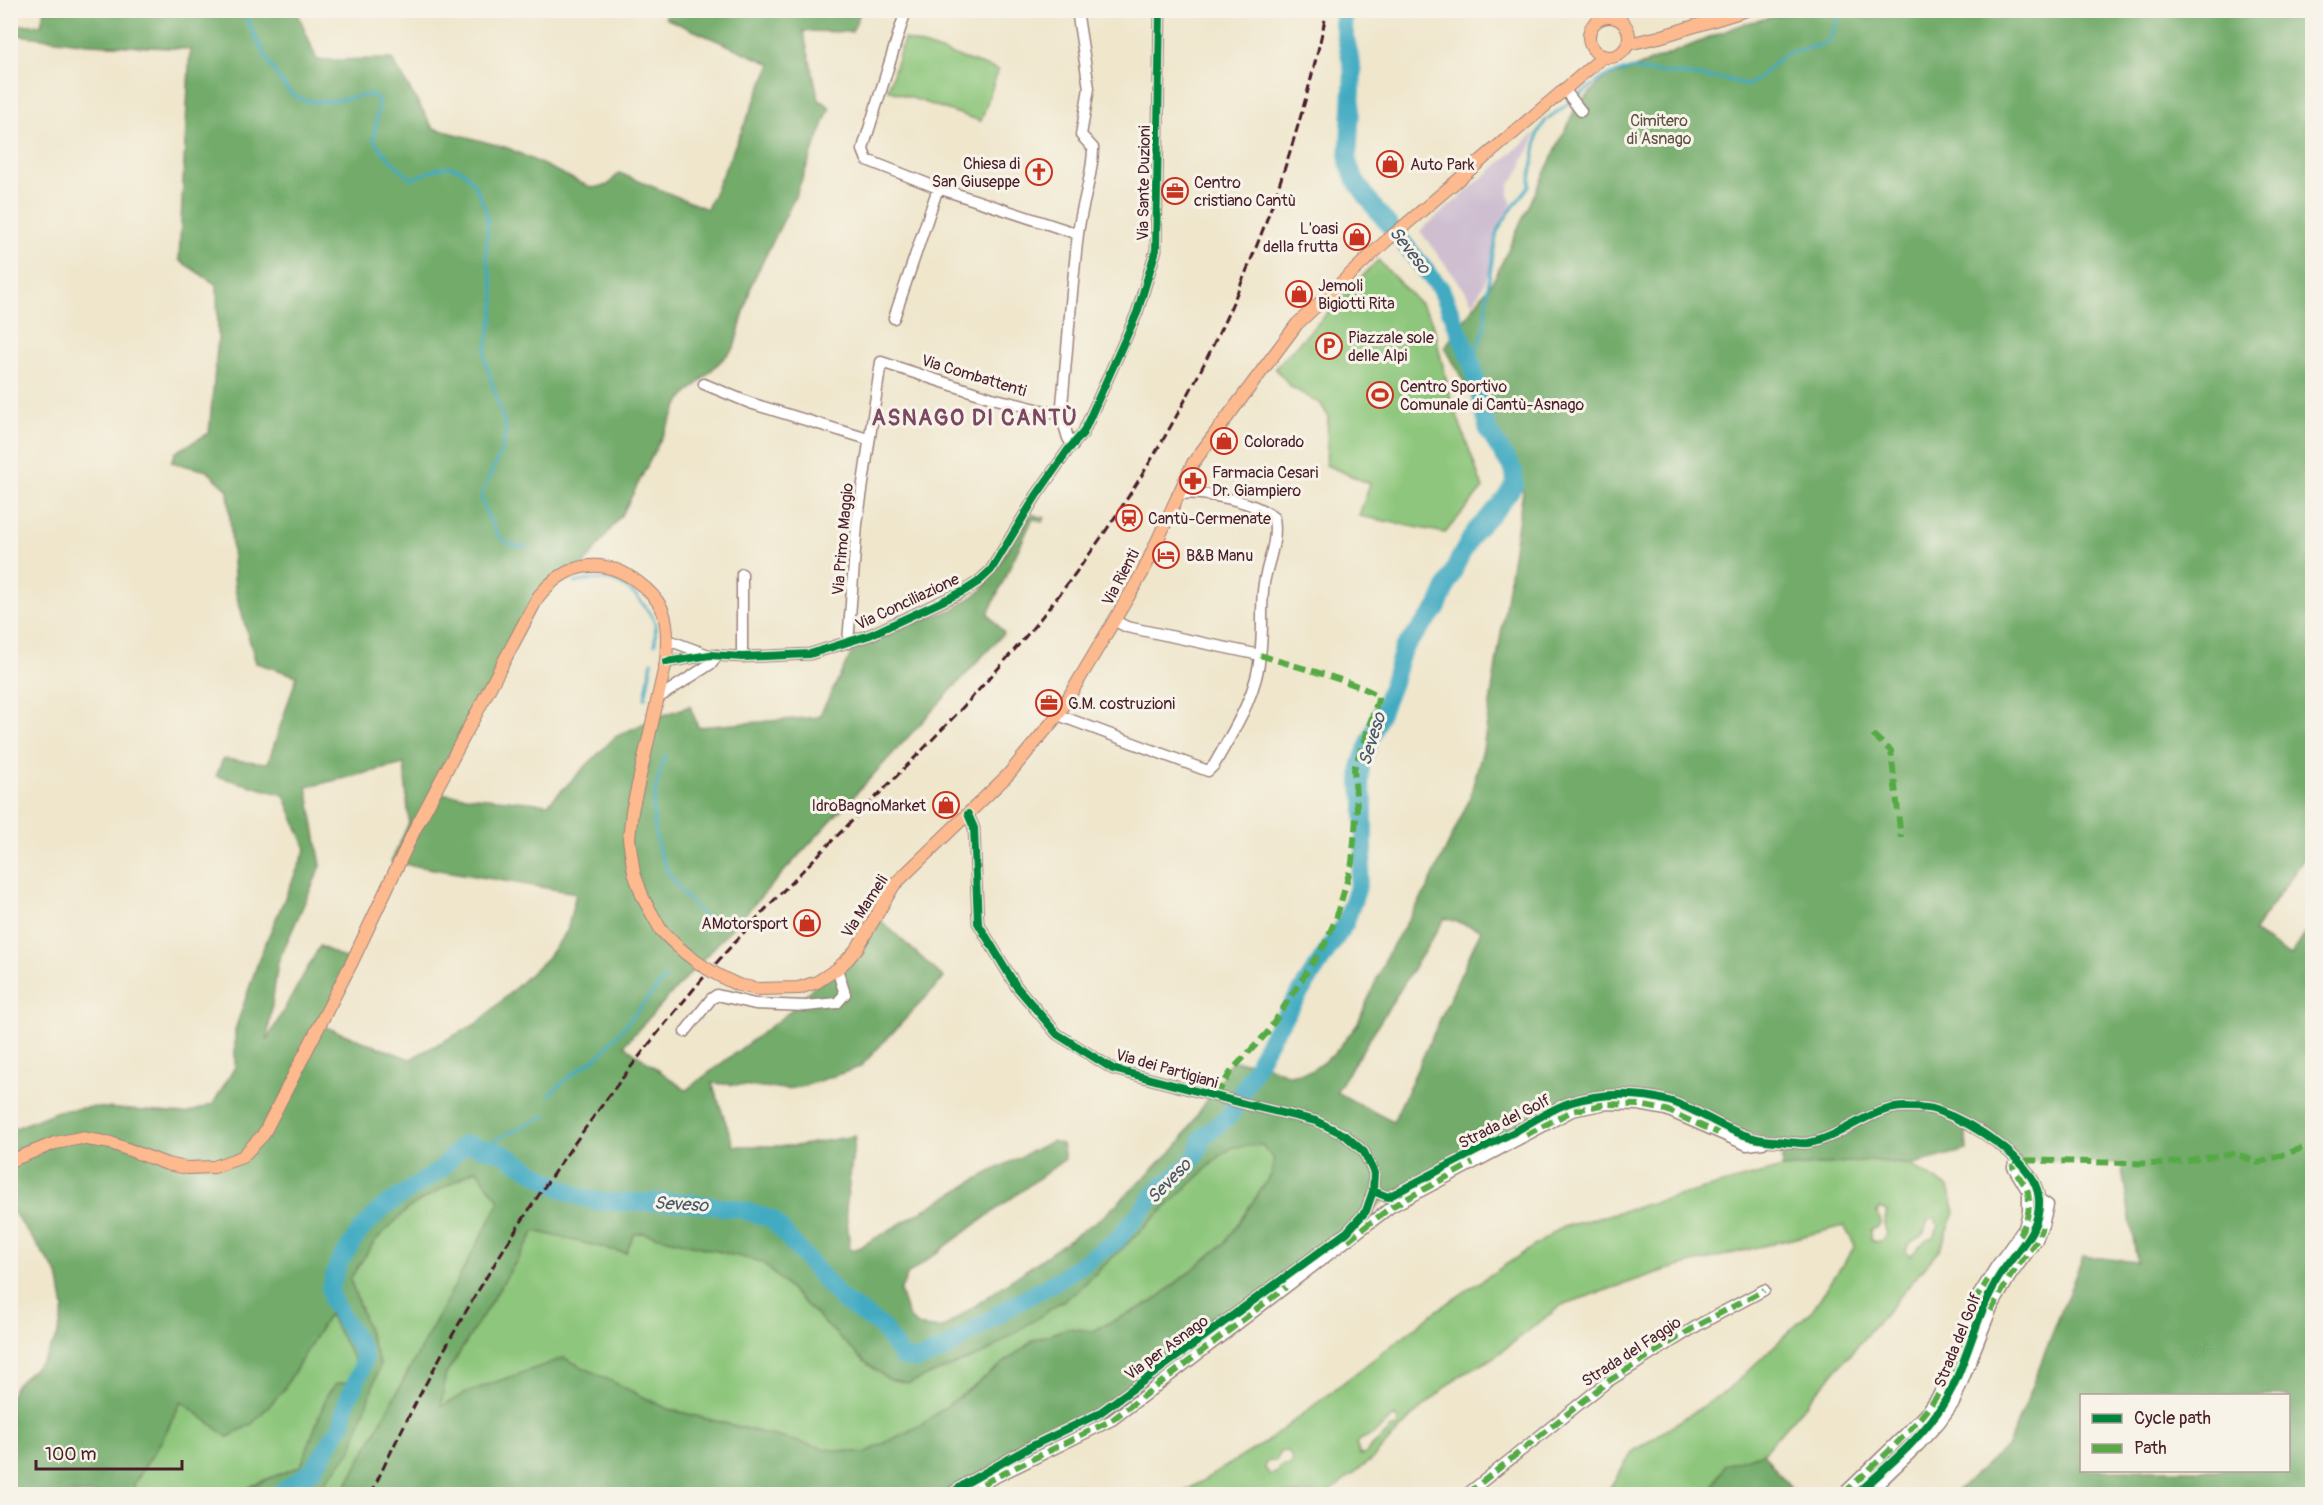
<svg xmlns="http://www.w3.org/2000/svg" width="2323" height="1505" viewBox="0 0 2323 1505" font-family="Pangolin,sans-serif">
<rect width="100%" height="100%" fill="#f7f3e8"/>
<filter id="ink" filterUnits="userSpaceOnUse"><feTurbulence type="fractalNoise" baseFrequency=".0167" numOctaves="2"/><feDisplacementMap in="SourceGraphic" scale="12" xChannelSelector="R" yChannelSelector="G"/><feConvolveMatrix kernelMatrix="1 2 1 2 8 2 1 2 1" color-interpolation-filters="sRGB"/></filter>
<filter id="wash" filterUnits="userSpaceOnUse"><feTurbulence type="fractalNoise" baseFrequency=".008" numOctaves="4" result="noise"/><feDisplacementMap in="SourceGraphic" scale="24" xChannelSelector="R" yChannelSelector="G"/><feGaussianBlur stdDeviation="1.35" result="paint"/><feColorMatrix in="noise" values="0 0 0 0 0 0 0 0 0 0 0 0 0 0 0 0 0 1.4 0 .05"/><feComposite in="paint" operator="in"/></filter>
<g filter="url(#wash)">
<rect width="100%" height="100%" fill="#efe6cc"/>
<path fill="#cebed0" d="M1535 133 1532 145 1522 161 1523 165 1509 186V196L1512 204 1497 230 1489 273 1473 305 1466 292 1420 231Z"/>
<path fill="#8dc67b" stroke="#6c7253" stroke-width="1.5" fill-rule="evenodd" d="M904 39 998 70 981 121 888 90Z
M1378 260 1421 305 1432 320 1450 396 1483 488 1445 533 1359 516 1370 484 1326 465 1328 416 1321 404 1291 387 1275 368Z
M1262 1145 1274 1159 1272 1174 1225 1243 1154 1301 1092 1331 1068 1328 1034 1340 923 1424 865 1453 826 1449 668 1409 564 1358 465 1393 441 1408 445 1376 535 1231 625 1253 634 1234 643 1233 762 1262 865 1362 985 1353 1076 1292 1222 1154 1233 1147Z
M1871 1160 1910 1165 1948 1187 1955 1212 1940 1249 1886 1313 1763 1453 1725 1465 1709 1494H1606L1632 1452 1728 1390 1813 1309 1855 1246 1844 1226 1669 1269 1562 1305 1493 1358 1459 1376 1415 1414 1371 1460 1327 1494H1181L1269 1440 1440 1308 1563 1227 1782 1168ZM1879 1208 1887 1211 1884 1224 1887 1234 1883 1240 1876 1242 1871 1240V1230L1878 1227 1881 1221 1877 1213ZM1934 1218 1939 1227 1933 1237 1927 1239 1910 1256 1906 1252 1908 1244 1923 1235 1928 1220ZM1394 1416 1398 1420 1397 1428H1390C1385 1439 1372 1442 1366 1454L1360 1455 1356 1444C1361 1437 1367 1438 1374 1433 1382 1429 1386 1421 1394 1416ZM1288 1451 1293 1460 1290 1466H1281L1278 1472 1270 1475 1265 1468 1266 1463 1270 1460 1276 1461 1281 1452Z
M476 1169 500 1202 342 1494H315L350 1451 380 1365 350 1279 374 1242 410 1207Z
M329 1314 357 1364 351 1381 336 1384 327 1395 301 1466 260 1482 237 1494H135L134 1483 162 1440 182 1401 228 1437 282 1392Z"/>
<path fill="#72ab6b" stroke="#5e654b" stroke-width="1.5" fill-rule="evenodd" d="M44 11H297L317 60 392 59 433 128 508 148 592 188 608 185 619 173 707 209 771 64 665 18 666 11H861L852 32 803 31 819 100 830 107 795 197 752 283 734 348 681 400 624 511 583 566 547 585 434 793 548 804 615 737 653 719 690 706 698 727 819 717 856 644 954 609 982 590 1029 516 1032 514 1045 518 1042 522 1033 518 988 614 1004 633 624 1045 686 1090 787 1014 879 919 944 978 860 1067 804 1086 787 1089 712 1083 734 1146H796L855 1136 846 1209 850 1250H855L988 1173 1052 1141 1062 1144 1065 1159 908 1274 900 1291C909 1320 910 1330 943 1328L1106 1214 1178 1145 1232 1061 1261 1063 1289 1075 1311 1071 1334 1054 1357 1025 1388 953 1427 889 1469 800 1483 749 1523 491 1445 347 1494 279 1576 107 1605 78 1630 70 1743 24 1798 11H2312V847L2253 932 2291 956 2312 923V1494H1953L2008 1446 2083 1256 2137 1262 2121 1163 2018 1160 1965 1124 1967 1150 1910 1165 1871 1160 1782 1168 1781 1142 1606 1095 1388 1197 1347 1232 1098 1414 950 1494H342L500 1202 476 1169 410 1207 374 1242 350 1279 380 1365 351 1451 315 1494H237L260 1482 301 1466 327 1395 336 1384 351 1381 356 1364 329 1314 282 1392 252 1424 228 1437 181 1401 162 1440 134 1483 135 1494H11L10 1396 16 1385 44 1359 57 1337 64 1309 58 1274 11 1209V1130L58 1111 92 1107 186 1114 213 1104 235 1067V1030L260 956 306 849 284 795 216 776 223 759 268 763 297 676 256 663 235 590 228 490 207 471 171 462 176 452 209 433 218 338 217 285 179 260 190 49 88 44 11 34V25H41ZM404 764 409 823 391 862 576 893 567 931 547 958 478 1023 410 1059 320 1025 352 962 320 946 267 1040 278 962 321 866 307 787ZM1445 918 1481 930 1393 1122 1336 1092ZM1262 1145 1274 1159 1271 1175 1225 1243 1154 1301 1093 1331 1068 1328 1034 1340 923 1424 865 1453 826 1449 668 1409 564 1358 465 1393 441 1407 445 1376 535 1231 626 1253 634 1234 643 1233 762 1262 865 1362 888 1379 909 1383 985 1353 1076 1292 1222 1154 1233 1147ZM2082 1396H2288V1470H2082Z
M1763 1453 1795 1494H1709L1725 1465Z"/>
<g fill="none" stroke-linecap="round" stroke-linejoin="round">
<path stroke="#42abc2" stroke-width="3" d="M242 10C253 31 280 93 301 99 321 106 350 97 371 94L379 101 374 140C384 155 397 167 412 179 425 174 442 164 456 168 471 171 485 204 487 218 489 231 485 246 487 260 489 272 494 284 494 296 496 317 485 339 485 360L506 429 503 447 481 496C484 509 495 537 507 543 513 546 521 546 527 547
M1472 363 1485 327 1487 292 1497 232 1508 214 1529 186 1538 133 1546 120 1604 77 1630 69 1724 79 1748 85 1761 76 1784 54 1825 44 1831 37 1842 10
M575 583C603 575 625 580 643 604 648 610 654 617 655 624 656 630 655 638 655 644
M645 698 652 662
M665 756C661 770 655 786 654 801 650 852 673 890 711 922L710 929
M549 1095 571 1075 599 1056 666 977
M483 1148 489 1143 547 1115"/>
<path stroke="#42abc2" stroke-width="18" d="M279 1494 313 1470 342 1424 346 1404 360 1373 364 1358 362 1350 332 1300 330 1288 338 1264 360 1231 382 1208 440 1170 463 1145 467 1144 502 1153 557 1186 578 1196 601 1202H681L739 1209 772 1219 835 1292 844 1301 882 1327 902 1357 917 1360 945 1349 1005 1310 1060 1279 1117 1240 1160 1188 1168 1183 1189 1164 1196 1155 1203 1137 1230 1115 1273 1034 1345 924 1357 890 1364 851V800L1360 785 1361 763 1392 685 1403 649 1437 608 1459 559 1474 532 1500 505 1515 484 1514 471 1488 431 1472 363 1441 289 1375 208 1355 180 1348 162 1353 72 1343 24 1345 10"/>
</g>
</g>
<g filter="url(#ink)">
<g fill="none" stroke-linecap="round" stroke-linejoin="round">
<defs>
<path id="minor" d="M906 10 864 145 863 150 867 160 938 188 1078 234
M1618 10 1622 22
M1605 18 1607 10
M1564 89 1581 111
M894 318 938 188
M704 384 750 403 868 439
M1061 415C1067 355 1071 294 1078 234 1081 205 1093 177 1093 148L1081 135 1089 88 1077 10
M1178 494C1204 491 1255 501 1274 518 1278 542 1268 560 1264 583 1260 607 1264 631 1260 655
M668 640 706 654
M848 643 857 524 881 362 992 398 1061 415 1068 438 1073 446
M742 657V574
M666 662 710 655 742 657 810 654 870 635 964 591 978 582 991 570 1036 496 1068 450 1083 433 1137 313 1156 250 1160 10
M658 698 712 663 717 655
M1058 715 1208 771 1214 765C1233 731 1257 695 1260 655L1127 627 1115 621
M685 1032 711 999 717 995 755 1004 806 1006 837 1003 845 994 837 969
M1373 1191 1388 1197C1430 1175 1472 1153 1514 1132 1532 1122 1552 1108 1572 1102 1601 1093 1639 1092 1669 1101 1698 1109 1724 1131 1754 1138 1764 1141 1776 1141 1786 1142 1793 1142 1801 1144 1808 1143 1844 1137 1871 1105 1909 1107 1918 1107 1928 1107 1936 1110 1970 1122 2036 1160 2039 1199 2041 1232 2016 1250 2000 1275 1973 1318 1967 1372 1937 1413 1915 1444 1884 1469 1857 1494
M950 1494 968 1482 1032 1446 1098 1414 1347 1232 1366 1211 1373 1191 1374 1173 1364 1152 1345 1135 1316 1121 1253 1106 1113 1069 1057 1034 1016 986 978 923 974 828 968 814
M968 1494 990 1480 1112 1420 1391 1207 1572 1111 1606 1104 1639 1105 1666 1110 1747 1145 1763 1143
M1467 1494 1607 1382 1700 1324 1764 1290
M1843 1494 1905 1434 1928 1410 1941 1391 1977 1297 1997 1265 2024 1228 2028 1212V1192L2013 1167 2018 1160
M1868 1494 1918 1446 1940 1422 1954 1403 1991 1310 2010 1277 2037 1240 2043 1225 2048 1205 2039 1199"/>
<path id="major" d="M1589 37a20 20 0 1 1 40 0a20 20 0 1 1-40 0Z
M1628 44 1659 37 1747 10
M738 985 758 989 799 988 817 982 837 969 848 959 858 947 894 885 1008 775 1058 715 1143 572 1193 463 1297 324 1385 242 1604 56
M10 1161 55 1143 81 1138 111 1143 167 1164 187 1168 214 1167 242 1157 263 1135 352 962 415 829 538 597C566 562 603 555 639 583 647 589 656 598 661 607 669 623 667 644 666 662L632 811 629 839 634 873 643 898 661 930"/>
</defs>
<use href="#minor" stroke="#9c827c" stroke-width="13"/>
<use href="#major" stroke="#9c827c" stroke-width="14"/>
<use href="#minor" stroke="#fff" stroke-width="10"/>
<use href="#major" stroke="#fcba8e" stroke-width="12"/>
<path stroke="#4a1f2b" stroke-width="3" stroke-dasharray="9 4.5" stroke-linecap="butt" d="M371 1494C454 1314 561 1148 688 996 780 885 889 790 985 683 1157 495 1275 260 1327 10"/>
<defs>
<path id="major-bridge" d="M661 930C684 955 707 971 738 985"/>
</defs>
<use href="#major-bridge" stroke="#9c827c" stroke-width="14" stroke-linecap="butt"/>
<use href="#major-bridge" stroke="#fcba8e" stroke-width="12"/>
<path stroke="#57aa44" stroke-width="6" stroke-dasharray="12 6" stroke-linecap="butt" d="M1873 735 1891 751 1901 838
M1216 1096 1232 1070 1267 1033 1325 944 1337 916 1352 863 1357 808 1354 769 1378 700V695C1341 677 1299 668 1260 655
M1526 1135 1572 1111 1606 1104 1639 1105 1666 1110 1718 1133
M2019 1235C2027 1224 2031 1207 2028 1193 2026 1185 2017 1175 2013 1167L2018 1160 2163 1164 2235 1153 2258 1163 2309 1146 2312 1142
M1348 1240 1391 1207 1473 1163
M1991 1311 2010 1277 2037 1240 2042 1227
M1950 1371 1977 1297 1988 1280
M968 1494 990 1480 1112 1420 1286 1287
M1467 1494 1607 1382 1700 1324 1764 1290
M1843 1494C1877 1462 1915 1430 1941 1390"/>
<defs>
<path id="cycleway" d="M666 662 710 655 742 657 810 654 870 635 964 591 978 582 991 570 1036 496 1068 450 1083 433 1137 313 1156 250 1160 10
M1373 1191 1388 1197C1430 1175 1472 1153 1514 1132 1532 1122 1552 1108 1572 1102 1601 1093 1639 1092 1669 1101 1698 1109 1724 1131 1754 1138 1764 1141 1776 1141 1786 1142 1793 1142 1801 1144 1808 1143 1844 1137 1871 1105 1909 1107 1918 1107 1928 1107 1936 1110 1970 1122 2036 1160 2039 1199 2041 1232 2016 1250 2000 1275 1973 1318 1967 1372 1937 1413 1915 1444 1884 1469 1857 1494
M950 1494 968 1482 1032 1446 1098 1414 1347 1232 1366 1211 1373 1191 1374 1173 1364 1152 1345 1135 1316 1121 1253 1106 1113 1069 1057 1034 1016 986 978 923 974 828 968 814"/>
</defs>
<use href="#cycleway" stroke="#f7f3e8" stroke-width="11"/>
<use href="#cycleway" stroke="#00873e" stroke-width="8"/>
</g>
</g>
<defs>
<symbol id="shop-ring" viewBox="-11 -11 22 22"><circle r="9.5" fill="#f7f3e8" stroke="#c8321e" stroke-width="1.5"/><path d="M-5-2.5h2.3a2.7 3.5 0 0 1 5.4 0H5L5.5 6h-11ZM-1.5-2.5h3a1.5 2.3 0 0 0-3 0Z" fill="#c8321e"/></symbol>
<symbol id="church-ring" viewBox="-11 -11 22 22"><circle r="9.5" fill="#f7f3e8" stroke="#c8321e" stroke-width="1.5"/><path d="M-1.2-6h2.4v3.5h3.3v2.4h-3.3V6h-2.4V-.1h-3.3v-2.4h3.3Z" fill="#c8321e"/></symbol>
<symbol id="office-ring" viewBox="-11 -11 22 22"><circle r="9.5" fill="#f7f3e8" stroke="#c8321e" stroke-width="1.5"/><path d="M-6-3h4V-5.5h4V-3h4V5H-6ZM-1-4.5V-3h2v-1.5ZM-6 0V1H6V0Z" fill="#c8321e"/></symbol>
<symbol id="parking-ring" viewBox="-11 -11 22 22"><circle r="9.5" fill="#f7f3e8" stroke="#c8321e" stroke-width="1.5"/><path d="M-3.5-5.5H1a3.5 3.5 0 0 1 0 7H-1V5.5H-3.5ZM-1-3.4V-.6H.8a1.4 1.4 0 0 0 0-2.8Z" fill="#c8321e"/></symbol>
<symbol id="stadium-ring" viewBox="-11 -11 22 22"><circle r="9.5" fill="#f7f3e8" stroke="#c8321e" stroke-width="1.5"/><path d="M0-5a6.5 5 0 1 0 0 10a6.5 5 0 1 0 0-10ZM-3.5-1.8h7v3.6h-7Z" fill="#c8321e"/></symbol>
<symbol id="pharmacy-ring" viewBox="-11 -11 22 22"><circle r="9.5" fill="#f7f3e8" stroke="#c8321e" stroke-width="1.5"/><path d="M-2-6h4v4h4v4h-4v4h-4v-4h-4v-4h4Z" fill="#c8321e"/></symbol>
<symbol id="station-ring" viewBox="-11 -11 22 22"><circle r="9.5" fill="#f7f3e8" stroke="#c8321e" stroke-width="1.5"/><path d="M-3-6H3Q5-6 5-4V2Q5 4 3 4L4.5 6H3L1.5 4h-3L-3 6H-4.5L-3 4Q-5 4-5 2V-4Q-5-6-3-6ZM-3.5-4v3h7v-3ZM-3.5 1v1.5H-2V1ZM2 1v1.5H3.5V1Z" fill="#c8321e"/></symbol>
<symbol id="hotel-ring" viewBox="-11 -11 22 22"><circle r="9.5" fill="#f7f3e8" stroke="#c8321e" stroke-width="1.5"/><path d="M-6-4.5h1.5V1H6V5H4.5V3h-9V5H-6ZM-4 0a1.8 1.8 0 1 1 3.6 0ZM.5 0V-2.5h3Q6-2.5 6 0Z" fill="#c8321e"/></symbol>
</defs>
<g fill-rule="evenodd">
<use href="#shop-ring" x="1375" y="149" width="30" height="30"/>
<use href="#church-ring" x="1024" y="157" width="30" height="30"/>
<use href="#office-ring" x="1160" y="176" width="30" height="30"/>
<use href="#shop-ring" x="1342" y="222" width="30" height="30"/>
<use href="#shop-ring" x="1284" y="279" width="30" height="30"/>
<use href="#parking-ring" x="1314" y="331" width="30" height="30"/>
<use href="#stadium-ring" x="1365" y="380" width="30" height="30"/>
<use href="#shop-ring" x="1209" y="426" width="30" height="30"/>
<use href="#pharmacy-ring" x="1178" y="466" width="30" height="30"/>
<use href="#station-ring" x="1114" y="503" width="30" height="30"/>
<use href="#hotel-ring" x="1151" y="540" width="30" height="30"/>
<use href="#office-ring" x="1034" y="688" width="30" height="30"/>
<use href="#shop-ring" x="931" y="790" width="30" height="30"/>
<use href="#shop-ring" x="792" y="908" width="30" height="30"/>
</g>
<g text-anchor="middle" stroke-width="6" stroke-linejoin="round" paint-order="stroke">
<g font-size="16" fill="#5e5143" stroke="#f7f3e8">
<text x="1659" y="126">Cimitero<tspan x="1659" dy="18">di Asnago</tspan></text>
</g>
<g font-size="16" fill="#4a1f2b" stroke="#f7f3e8" text-anchor="start">
<text x="1020" y="169" text-anchor="end">Chiesa di<tspan x="1020" dy="18">San Giuseppe</tspan></text>
<text x="1410" y="170">Auto Park</text>
<text x="1194" y="188">Centro<tspan x="1194" dy="18">cristiano Cantù</tspan></text>
<text x="1338" y="234" text-anchor="end">L'oasi<tspan x="1338" dy="18">della frutta</tspan></text>
<text x="1318" y="291">Jemoli<tspan x="1318" dy="18">Bigiotti Rita</tspan></text>
<text x="1348" y="343">Piazzale sole<tspan x="1348" dy="18">delle Alpi</tspan></text>
<text x="1400" y="392">Centro Sportivo<tspan x="1400" dy="18">Comunale di Cantù-Asnago</tspan></text>
<text x="1244" y="447">Colorado</text>
<text x="1212" y="478">Farmacia Cesari<tspan x="1212" dy="18">Dr. Giampiero</tspan></text>
<text x="1148" y="524">Cantù-Cermenate</text>
<text x="1186" y="561">B&amp;B Manu</text>
<text x="1068" y="709">G.M. costruzioni</text>
<text x="926" y="811" text-anchor="end">IdroBagnoMarket</text>
<text x="788" y="929" text-anchor="end">AMotorsport</text>
</g>
<g font-size="16" fill="#4a1f2b" stroke="#f7f3e8">
<text transform="translate(1143 183) rotate(-89)" y="6">Via Sante Duzioni</text>
<text transform="translate(974 375) rotate(17)" y="6">Via Combattenti</text>
<text transform="translate(842 539) rotate(-85)" y="6">Via Primo Maggio</text>
<text transform="translate(1120 577) rotate(-62)" y="6">Via Rienti</text>
<text transform="translate(907 601) rotate(-25)" y="6">Via Conciliazione</text>
<text transform="translate(864 906) rotate(-57)" y="6">Via Mameli</text>
<text transform="translate(1167 1068) rotate(16)" y="6">Via dei Partigiani</text>
<text transform="translate(1504 1121) rotate(-27)" y="6">Strada del Golf</text>
<text transform="translate(1957 1340) rotate(-68)" y="6">Strada del Golf</text>
<text transform="translate(1166 1347) rotate(-36)" y="6">Via per Asnago</text>
<text transform="translate(1631 1351) rotate(-33)" y="6">Strada del Faggio</text>
</g>
<g font-size="18" font-style="italic" fill="#475767" stroke="#f7f3e8">
<text transform="translate(1410 250) rotate(52)" y="6">Seveso</text>
<text transform="translate(1372 739) rotate(-73)" y="6">Seveso</text>
<text transform="translate(1169 1181) rotate(-46)" y="6">Seveso</text>
<text transform="translate(681 1204) rotate(3)" y="6">Seveso</text>
</g>
<g font-size="22" font-weight="bold" letter-spacing="1.5" fill="#7b4762" stroke="#f7f3e8">
<text x="975" y="425">ASNAGO DI CANTÙ</text>
</g>
</g>
<rect width="2323" height="1505" fill="none" stroke="#f7f3e8" stroke-width="36"/>
<rect x="2080" y="1394" width="210" height="78" fill="#f7f3e8" stroke="#b29e9c" stroke-width="1.5"/>
<rect x="2092" y="1414" width="30" height="9" fill="#00873e" stroke="#b29e9c" stroke-width="1.5"/>
<text x="2134" y="1424" font-size="18" fill="#4a1f2b">Cycle path</text>
<rect x="2092" y="1444" width="30" height="9" fill="#57aa44" stroke="#b29e9c" stroke-width="1.5"/>
<text x="2134" y="1454" font-size="18" fill="#4a1f2b">Path</text>
<path d="M36 1460v9h146v-9" fill="none" stroke="#4a1f2b" stroke-width="3"/>
<text x="45" y="1460" font-size="18" fill="#4a1f2b" stroke="#f7f3e8" stroke-width="4.5" paint-order="stroke">100 m</text>
</svg>
